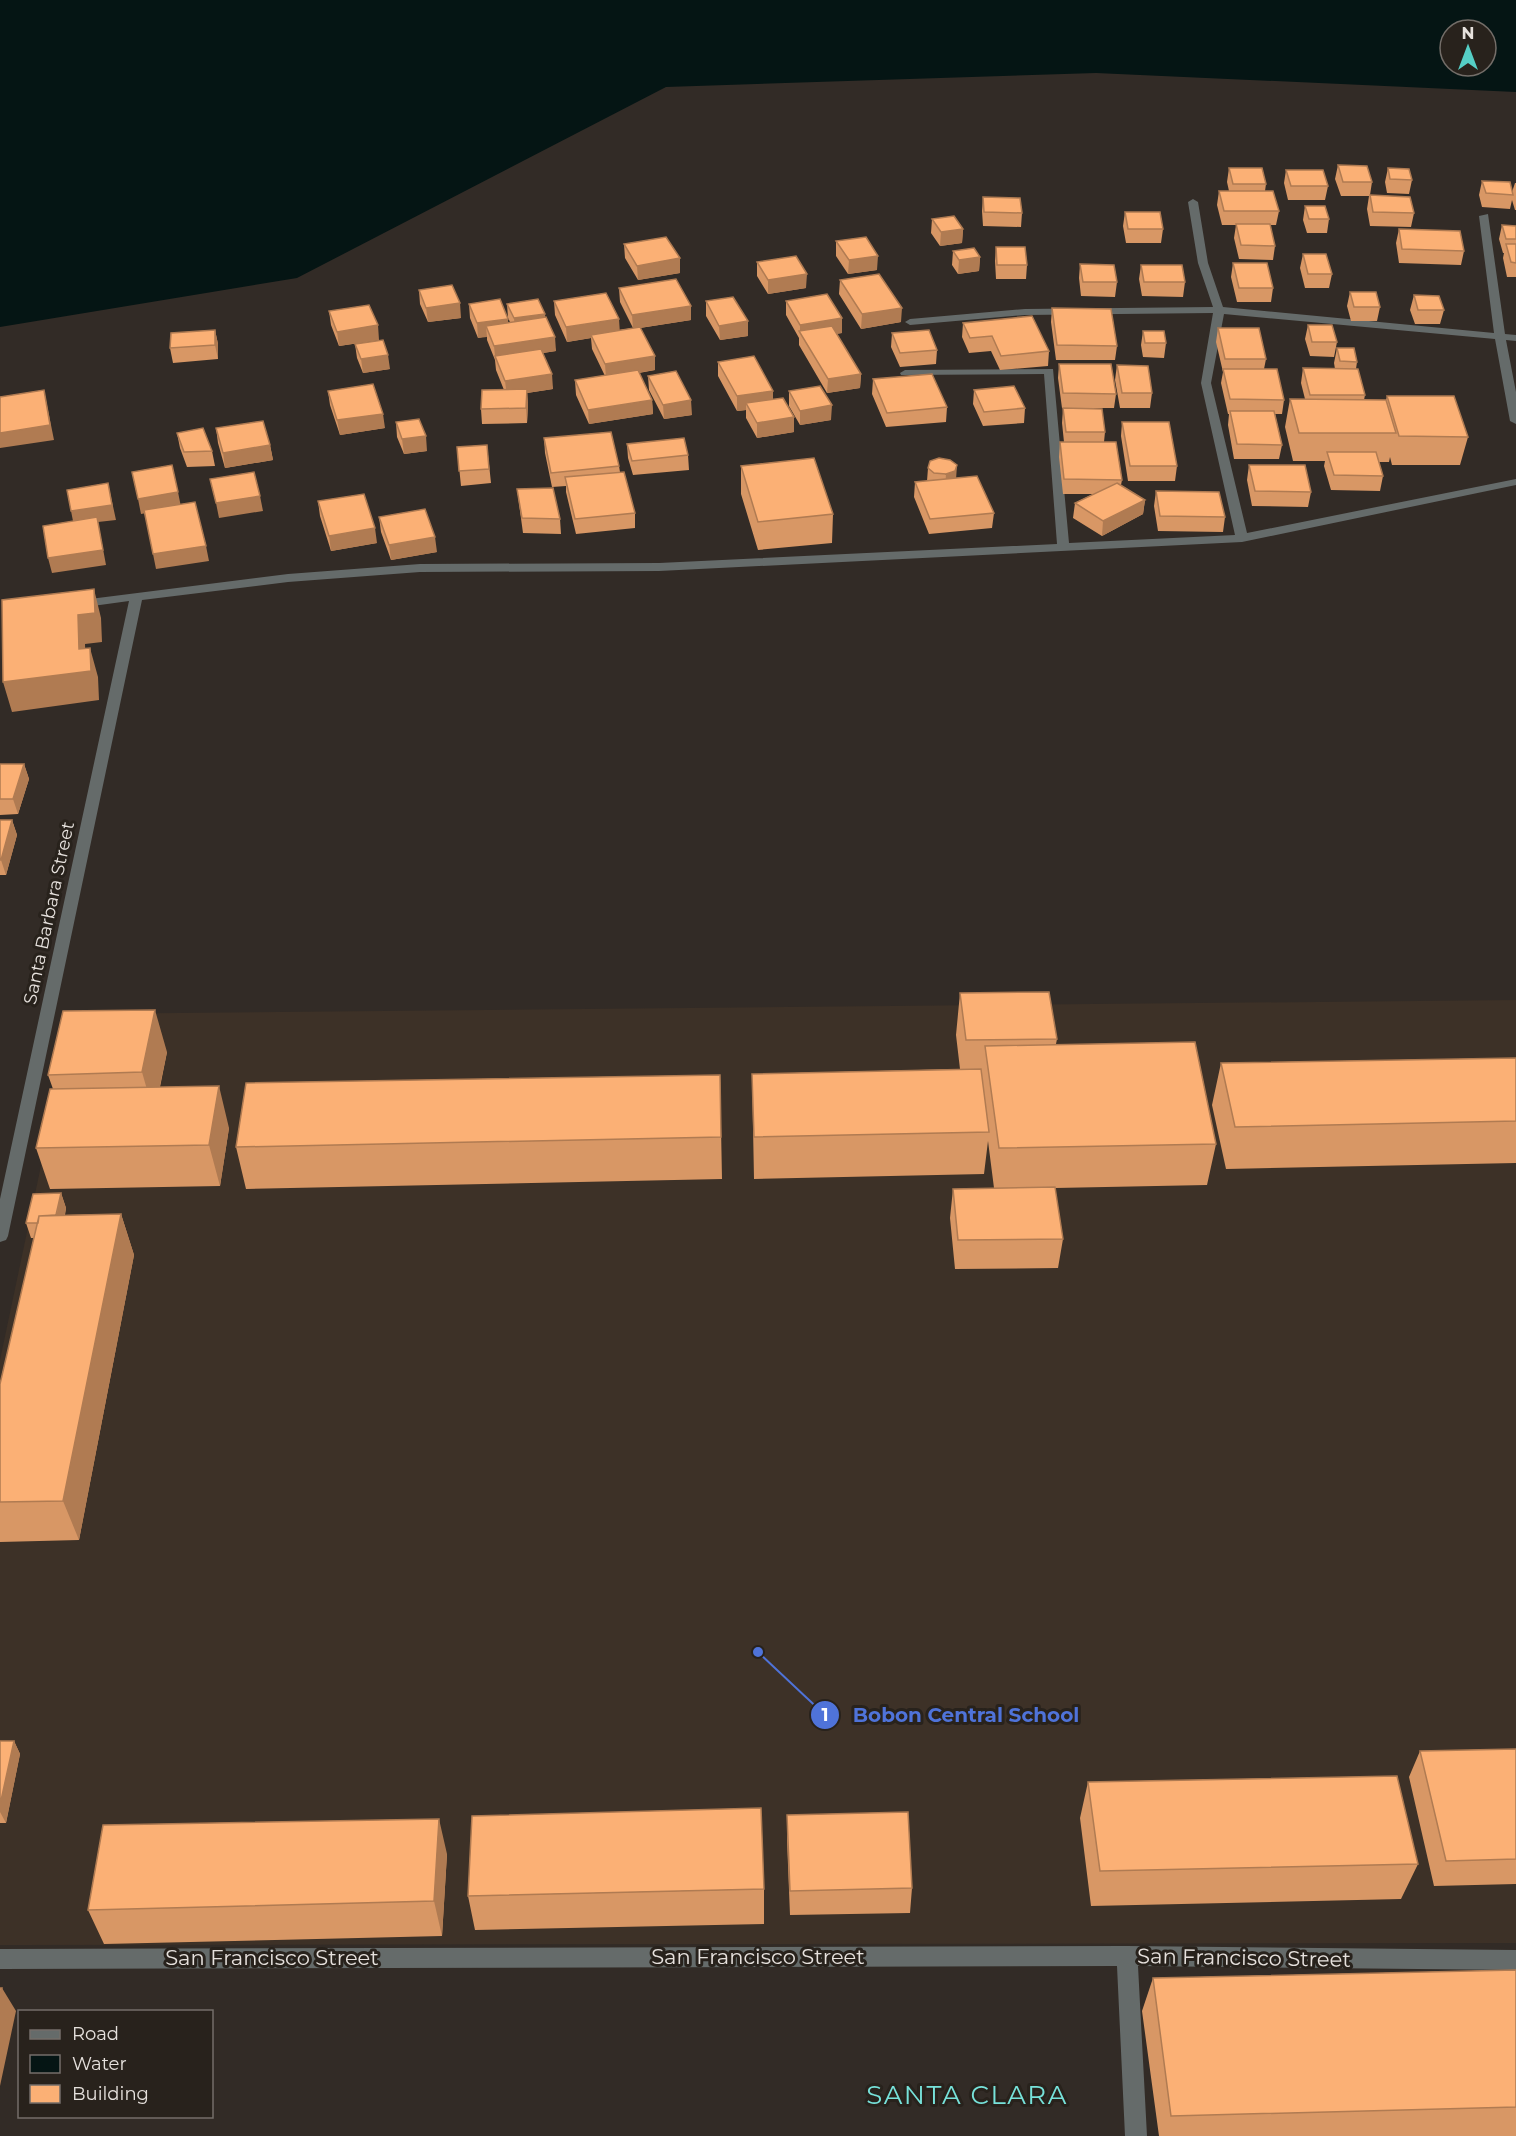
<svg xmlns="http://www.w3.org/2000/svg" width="1516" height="2136" viewBox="0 0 1516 2136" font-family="Montserrat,sans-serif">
<rect width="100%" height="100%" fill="#322b26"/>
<path fill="#3d3127" d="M1516 1000V1943L0 1945V1360L73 1014Z"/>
<path fill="#051514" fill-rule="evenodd" d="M0 0H1516V92L1096 73 666 87 297 278 0 327ZM1450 30H1486V66H1450Z"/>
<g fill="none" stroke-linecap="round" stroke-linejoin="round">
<path fill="#656b6a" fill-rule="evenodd" d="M1193 199 1198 202 1208 263 1223 307 1494 333 1479 216 1488 214 1505 334 1516 335V341L1506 340 1516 392V424L1510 421 1495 339 1224 314 1211 383 1247 533 1516 479V485L1242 542 659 571 420 572 288 582 142 600 8 1236 6 1240 0 1242V1199L129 601 78 608 72 604 74 601 288 574 420 564 659 563 1057 544 1044 374 901 375 900 373 905 370 1053 369 1069 543 1235 535 1201 383 1213 313 1025 315 910 325 905 322 910 319 1025 309 1213 307 1198 263 1188 202Z
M1127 1946 1516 1950V1970L1138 1966 1147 2136H1125L1117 1966 0 1969V1949Z"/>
</g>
<path fill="#d89765" d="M1338 165 1372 182 1370 195 1414 213 1411 227 1370 226 1367 209 1369 196H1341L1335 179Z
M1229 168 1266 184 1265 191 1279 211 1276 225H1270L1275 246 1273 260 1239 259 1234 238 1236 225H1222L1217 205 1219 191H1229L1227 182Z
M1388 168 1412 180 1409 194 1387 193 1385 182Z
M1286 170 1328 186 1325 200H1288L1284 183Z
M1482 181 1512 192 1515 183H1516V210H1515L1512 200 1510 209 1482 207 1479 195Z
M983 197 1022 213 1021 227 983 226 982 211Z
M1305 206 1329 219 1327 233H1307L1303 220Z
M1125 212 1163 229 1161 243H1126L1123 226Z
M932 219 963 229 962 243 940 246 931 233Z
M1502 225 1516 226V277H1507L1503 258 1504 253H1503L1499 239Z
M1399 229 1464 251 1461 265 1399 263 1396 243Z
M836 241 877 270 848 274 836 256Z
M624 244 680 273 638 280 625 258Z
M996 247 1027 265 1026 279H996L995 261Z
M953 251 980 257 979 271 958 274 952 265Z
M1303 254 1332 274 1329 288H1305L1300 268Z
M757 262 806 288 768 294 757 276Z
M1233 263 1273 288 1271 302H1237L1231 277Z
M1080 264 1117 282 1115 297 1081 296 1079 278Z
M1141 265 1185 282 1183 297 1142 296 1139 279Z
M840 280 901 322 861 329 839 294Z
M619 288 691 306V320L640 328 655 356V370L639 373 652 400 653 414 589 424 576 395 575 380 605 376 592 349 591 338 567 342 555 315 554 301 619 319V330L633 328 620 302Z
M419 290 461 318 428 322 420 304Z
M1350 292 1380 307 1377 321H1351L1347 306Z
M1414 295 1444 310 1440 324H1415L1410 310Z
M706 301 748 321V336L720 340 706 316Z
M786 301 842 318V333L836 334 861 374 860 388 827 393 799 345V338L786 315Z
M469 304 508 323 510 322 508 318 507 304 545 317 556 351 543 353 553 389 527 393 528 404 527 423 482 424 481 409 504 390 496 370 495 360 487 340V336L478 338 470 318Z
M1052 308 1117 346 1115 360H1056L1051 322Z
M329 311 379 340 339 346 331 325Z
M963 323 1049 351 1048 366 1000 370 991 351 969 353 962 337Z
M1308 325 1337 342 1334 357 1310 356 1305 339Z
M1218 328 1266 359 1264 369 1284 400 1282 414H1275L1282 445 1279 459H1234L1228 425 1229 414H1228L1221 383 1223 372 1216 342Z
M215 330 218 344V359L173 363 170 348Z
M1143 331 1166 343 1164 358 1143 357 1141 345Z
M892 333 937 350 936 364 900 367 891 347Z
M355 344 390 369 363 373 357 358Z
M1337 348 1357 362 1356 369 1365 395 1364 400H1386L1387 396 1468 437 1460 465H1392L1390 457 1389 462H1379L1383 476 1380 491 1331 490 1324 466 1325 461H1293L1285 427 1290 399H1305L1301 383 1303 368 1335 369 1334 363Z
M718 362 773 399 794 432 757 438 746 418V410L737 411 718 376Z
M1059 364 1116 394 1114 408H1062L1058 378Z
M1117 365 1152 393 1150 408H1120L1115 380Z
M648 376 692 415 664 419 649 390Z
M873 379 947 407 946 422 886 427 872 394Z
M974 390 1025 408 1024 423 983 426 973 404Z
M328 391 385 428 340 435 330 405Z
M789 391 831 420 800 425 789 406Z
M1063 408 1105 432 1104 442 1122 480 1121 485 1145 500 1143 514 1102 536 1073 518 1075 503 1093 494H1063L1059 457 1060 442H1064L1062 423Z
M396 422 427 451 404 454 397 437Z
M1122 422 1177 466 1175 481H1128L1121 436Z
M216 428 270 445 273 460 225 468 218 443Z
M177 433 212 451 215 466 187 467 180 448Z
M544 438 619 466 620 472 635 513V528L576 534 566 492V486L552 487 545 453Z
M627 444 688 455 689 470 633 475 628 458Z
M487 445 491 483 461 486 457 447Z
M1249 465 1311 492 1308 507 1252 506 1247 480Z
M741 466 833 514 832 543 758 550 741 494Z
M928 468 956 478 994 513 992 528 929 534 914 497 915 482 927 481Z
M517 489 560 519 561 534 523 533Z
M1156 491 1225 517 1223 532 1158 531 1154 506Z
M318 501 377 543 331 551 320 516Z
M379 517 437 552 391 560 381 532Z
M0 764H24L29 779 18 814 0 815Z
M0 820H12L17 835 6 875H0Z
M960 993 1057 1039 1056 1044 1216 1144 1207 1185 1055 1188 1063 1239 1058 1268 955 1269 950 1218 953 1189 994 1188 988 1141 984 1174 754 1179 752 1074 960 1069 956 1035Z
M167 1052 160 1087 229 1128 220 1186 50 1189 36 1148 53 1089 48 1075Z
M1516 1058V1163L1226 1169 1212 1105 1221 1063Z
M720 1075 722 1179 246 1189 236 1147Z
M61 1193 66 1208 65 1215 121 1214 134 1255 79 1540 0 1542V1384L34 1238H31L26 1223Z
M0 1741H14L20 1754 6 1823H0Z
M1516 1749V1884L1434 1886 1409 1777 1420 1751Z
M1088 1782 1418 1864 1401 1899 1091 1906 1080 1818Z
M787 1815 912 1888 910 1913 790 1915 787 1840Z
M447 1854 442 1936 104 1944 88 1910Z
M764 1889V1924L475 1930 468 1896Z
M1516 1970V2136H1159L1142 2011 1153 1978Z"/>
<path fill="#b07b52" d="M963 229 962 243 940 246 941 232Z
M878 256 877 270 848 274 849 260Z
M980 257 979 271 958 274 959 260Z
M680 258V273L638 280 637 266Z
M807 274 806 288 768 294V280Z
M460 303 461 318 428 322 426 308Z
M691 306V320L633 329 632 315Z
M902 308 901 322 861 329 862 314Z
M545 314 546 328 515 333 514 318Z
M842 318V333L804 338 800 332V325Z
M508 319 509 333 486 326 487 337 478 338 477 323Z
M619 319 620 334 591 335V338L567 342 566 327Z
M748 321V336L720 340 719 326Z
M378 325 379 340 339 346 337 332Z
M215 330 218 344V359L215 345Z
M555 337 556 351 496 360 495 356 494 346Z
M388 355 390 369 363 373 361 359Z
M655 356V370L606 378 605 364Z
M552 374 553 389 527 393 528 404 527 423 526 408 507 396 505 381Z
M861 374 860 388 827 393 828 379Z
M44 390 54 440 0 448V433Z
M773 391V405L746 403V410L737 411V396Z
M652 400 653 414 589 424 588 410Z
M691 400 692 415 664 419 663 405Z
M832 405 831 420 800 425V411Z
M383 414 385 428 340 435 337 420Z
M794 417V432L757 438V423Z
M426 436 427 451 404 454 402 439Z
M270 445 273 460 225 468 223 453Z
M957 465 956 480 945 489 946 474Z
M108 483 116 520 98 522 106 565 52 573 48 558 74 526 71 511Z
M178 492 181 507 141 514 138 499Z
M260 496 263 511 219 518 216 503Z
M1145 500 1143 514 1102 536 1103 521Z
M375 528 377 543 331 551 329 536Z
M435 537 437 552 391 560 389 545Z
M206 546 209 561 156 569 153 554Z
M94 589 101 618 102 642 85 644 86 671 90 648 98 677 99 700 12 712 3 682 79 649 78 615Z
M24 764 29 779 18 814 13 799Z
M12 820 17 835 6 875 1 860Z
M155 1010 167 1052 154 1114 142 1072Z
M219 1086 229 1128 220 1186 209 1145Z
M61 1193 66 1208 60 1238 55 1223Z
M121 1214 134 1255 79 1540 63 1501Z
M14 1741 20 1754 6 1823 0 1812V1805Z
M439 1819 447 1854 442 1936 434 1901Z
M2 1988 16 2011 0 2086V1998Z"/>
<path fill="#fbb075" stroke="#b07b52" stroke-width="1.5" d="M1338 165 1367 166 1372 182H1343Z
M1229 168H1262L1266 184H1233Z
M1388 168 1409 169 1412 180 1390 179Z
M1286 170H1323L1328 186H1291Z
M1482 181 1510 182 1513 195 1486 193Z
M1219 191H1273L1279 211H1224Z
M1370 195 1410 197 1414 213 1373 212Z
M983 197 1020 198 1022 213 984 212Z
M1305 206H1325L1329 219H1309Z
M1125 212H1160L1163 229H1128Z
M954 216 963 229 941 232 932 219Z
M1236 224H1270L1275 246 1241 245Z
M1502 225 1516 226V239H1506Z
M1399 229 1460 231 1464 251 1402 249Z
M666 237 680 258 637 266 624 244Z
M866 237 878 256 849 260 836 241Z
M1506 244H1516V263L1511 262Z
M996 247H1025L1027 265H997Z
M974 248 980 257 959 260 953 251Z
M1303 254H1326L1332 274H1308Z
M796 256 807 274 768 280 757 262Z
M1233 263H1267L1273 288H1239Z
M1080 264 1114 265 1117 282H1083Z
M1141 265H1182L1185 282H1144Z
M879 274 902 308 862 314 840 280Z
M676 279 691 306 632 315 619 288Z
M452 285 460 303 426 308 419 290Z
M1350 292H1376L1380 307H1354Z
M606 293 619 319 566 327 554 301Z
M827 294 842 318 800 325 786 301Z
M1414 295 1439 296 1444 310H1418Z
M733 297 748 321 719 326 706 301Z
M500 299 508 319 477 323 469 304Z
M538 299 545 314 514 318 507 304Z
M369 305 378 325 337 332 329 311Z
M1052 308 1111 309 1117 346 1057 345Z
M1032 316 1049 351 1001 356 992 336 970 338 963 323Z
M546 317 555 337 494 346 486 326Z
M1308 325H1332L1337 342H1312Z
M832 326 861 374 828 379 799 331Z
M640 327 655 356 605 364 591 335Z
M1218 328H1259L1266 359H1225Z
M215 330V345L170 348 171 333Z
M929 330 937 350 900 353 892 333Z
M1143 331H1164L1166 343H1145Z
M383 340 388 355 361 359 355 344Z
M1337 348H1354L1357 362 1340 361Z
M541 349 552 374 505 381 495 356Z
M754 356 773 391 737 396 718 362Z
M1059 364H1111L1116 394 1063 393Z
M1117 365 1148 366 1152 393H1122Z
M1303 368 1358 369 1365 395H1310Z
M1223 369H1277L1284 400 1230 399Z
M638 370 652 400 588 410 575 380Z
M676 371 691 400 663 405 648 376Z
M932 374 947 407 887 413 873 379Z
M373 384 383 414 337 420 328 391Z
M820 386 832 405 800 411 789 391Z
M1014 386 1025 408 984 412 974 390Z
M527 389 526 408 481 409 482 390Z
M44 390 50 425 0 433V397Z
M1387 396H1454L1468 437 1399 436Z
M783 398 794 417 757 423 746 403Z
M1290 399 1386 400 1396 433H1299Z
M1063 408 1102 409 1105 432H1066Z
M1230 411H1274L1282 445 1237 444Z
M419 419 426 436 402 439 396 422Z
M263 421 270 445 223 453 216 428Z
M1122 422H1169L1177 466H1130Z
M203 428 212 451 184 452 177 433Z
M611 432 619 466 551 473 544 438Z
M684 438 688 455 632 461 627 444Z
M1060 442H1116L1122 480 1064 479Z
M487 445 489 469 459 471 457 447Z
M1327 452H1376L1383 476 1334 475Z
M814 458 833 514 758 522 741 466Z
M939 458 950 460 957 465 955 471 946 474 934 473 928 468 930 461Z
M172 465 178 492 138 499 132 472Z
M1249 465H1305L1311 492 1255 491Z
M254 472 260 496 216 503 210 479Z
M624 472 635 513 575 519 565 477Z
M977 476 994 513 930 519 915 482Z
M108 483 112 505 71 511 67 490Z
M1117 483 1145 500 1103 521 1075 503Z
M553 488 560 519 522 518 517 489Z
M1156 491 1219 492 1225 517 1160 516Z
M364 494 375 528 329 536 318 501Z
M195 502 206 546 153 554 144 510Z
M425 509 435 537 389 545 379 517Z
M97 517 103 550 48 558 43 526Z
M94 589 95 613 78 615 79 649 90 648 91 671 3 682 2 600Z
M0 764H24L13 799H0Z
M0 820H12L1 860H0Z
M1049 992 1057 1039 966 1040 960 993Z
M155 1010 142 1072 48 1075 63 1011Z
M1195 1042 1216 1144 999 1148 985 1046Z
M1516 1058V1121L1235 1127 1221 1063Z
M981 1069 989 1132 754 1137 752 1074Z
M720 1075 721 1137 236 1147 246 1083Z
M219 1086 209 1145 36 1148 50 1089Z
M1055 1187 1063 1239 958 1240 953 1189Z
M61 1193 56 1215 39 1216 38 1223H26L33 1194Z
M121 1214 63 1501 0 1502V1384L39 1216Z
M0 1741H14L0 1805Z
M1516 1749V1859L1446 1861 1420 1751Z
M1397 1776 1418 1864 1100 1871 1088 1782Z
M761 1808 764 1889 468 1896 472 1816Z
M908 1812 912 1888 790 1891 787 1815Z
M439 1819 434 1901 88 1910 103 1825Z
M1516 1970V2107L1171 2116 1153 1978Z
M0 1988H2L0 1998Z"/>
<g text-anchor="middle" stroke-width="6" stroke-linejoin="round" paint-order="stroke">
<g font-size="18" fill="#e6e1dd" stroke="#28221c">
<text transform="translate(49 913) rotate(-78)" y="6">Santa Barbara Street</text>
</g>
<g font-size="21" fill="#e6e1dd" stroke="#28221c">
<text x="758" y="1964">San Francisco Street</text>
<text x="272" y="1965">San Francisco Street</text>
<text transform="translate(1244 1958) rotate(1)" y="7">San Francisco Street</text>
</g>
<g font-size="26" letter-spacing="1.5" fill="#77e2da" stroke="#28221c">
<text x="967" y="2104">SANTA CLARA</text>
</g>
</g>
<path fill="none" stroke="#4f73d9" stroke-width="2" d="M758 1652L825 1715"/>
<g fill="#4f73d9" stroke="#28221c" stroke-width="2">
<circle cx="758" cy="1652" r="6"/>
<circle cx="825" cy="1715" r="15"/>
</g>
<g font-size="18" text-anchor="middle" font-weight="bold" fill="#fff">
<text x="825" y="1721">1</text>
</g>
<g font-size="20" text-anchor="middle" font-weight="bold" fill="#4f73d9" stroke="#28221c" stroke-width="6" stroke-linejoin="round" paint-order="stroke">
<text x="966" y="1722">Bobon Central School</text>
</g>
<rect x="18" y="2010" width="195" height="108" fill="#28221c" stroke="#746e69" stroke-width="1.5"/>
<rect x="30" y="2030" width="30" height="9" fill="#656b6a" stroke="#746e69" stroke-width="1.5"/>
<text x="72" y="2040" font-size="18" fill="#e6e1dd">Road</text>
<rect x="30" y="2055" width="30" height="18" fill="#051514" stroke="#746e69" stroke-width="1.5"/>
<text x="72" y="2070" font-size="18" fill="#e6e1dd">Water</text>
<rect x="30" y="2085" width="30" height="18" fill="#fbb075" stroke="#746e69" stroke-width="1.5"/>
<text x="72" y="2100" font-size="18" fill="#e6e1dd">Building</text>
<g transform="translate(1468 48)"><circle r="28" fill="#28221c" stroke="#746e69" stroke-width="1.5"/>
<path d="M0-4.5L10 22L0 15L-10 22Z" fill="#55cec5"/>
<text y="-9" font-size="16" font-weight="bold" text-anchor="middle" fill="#e6e1dd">N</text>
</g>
</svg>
